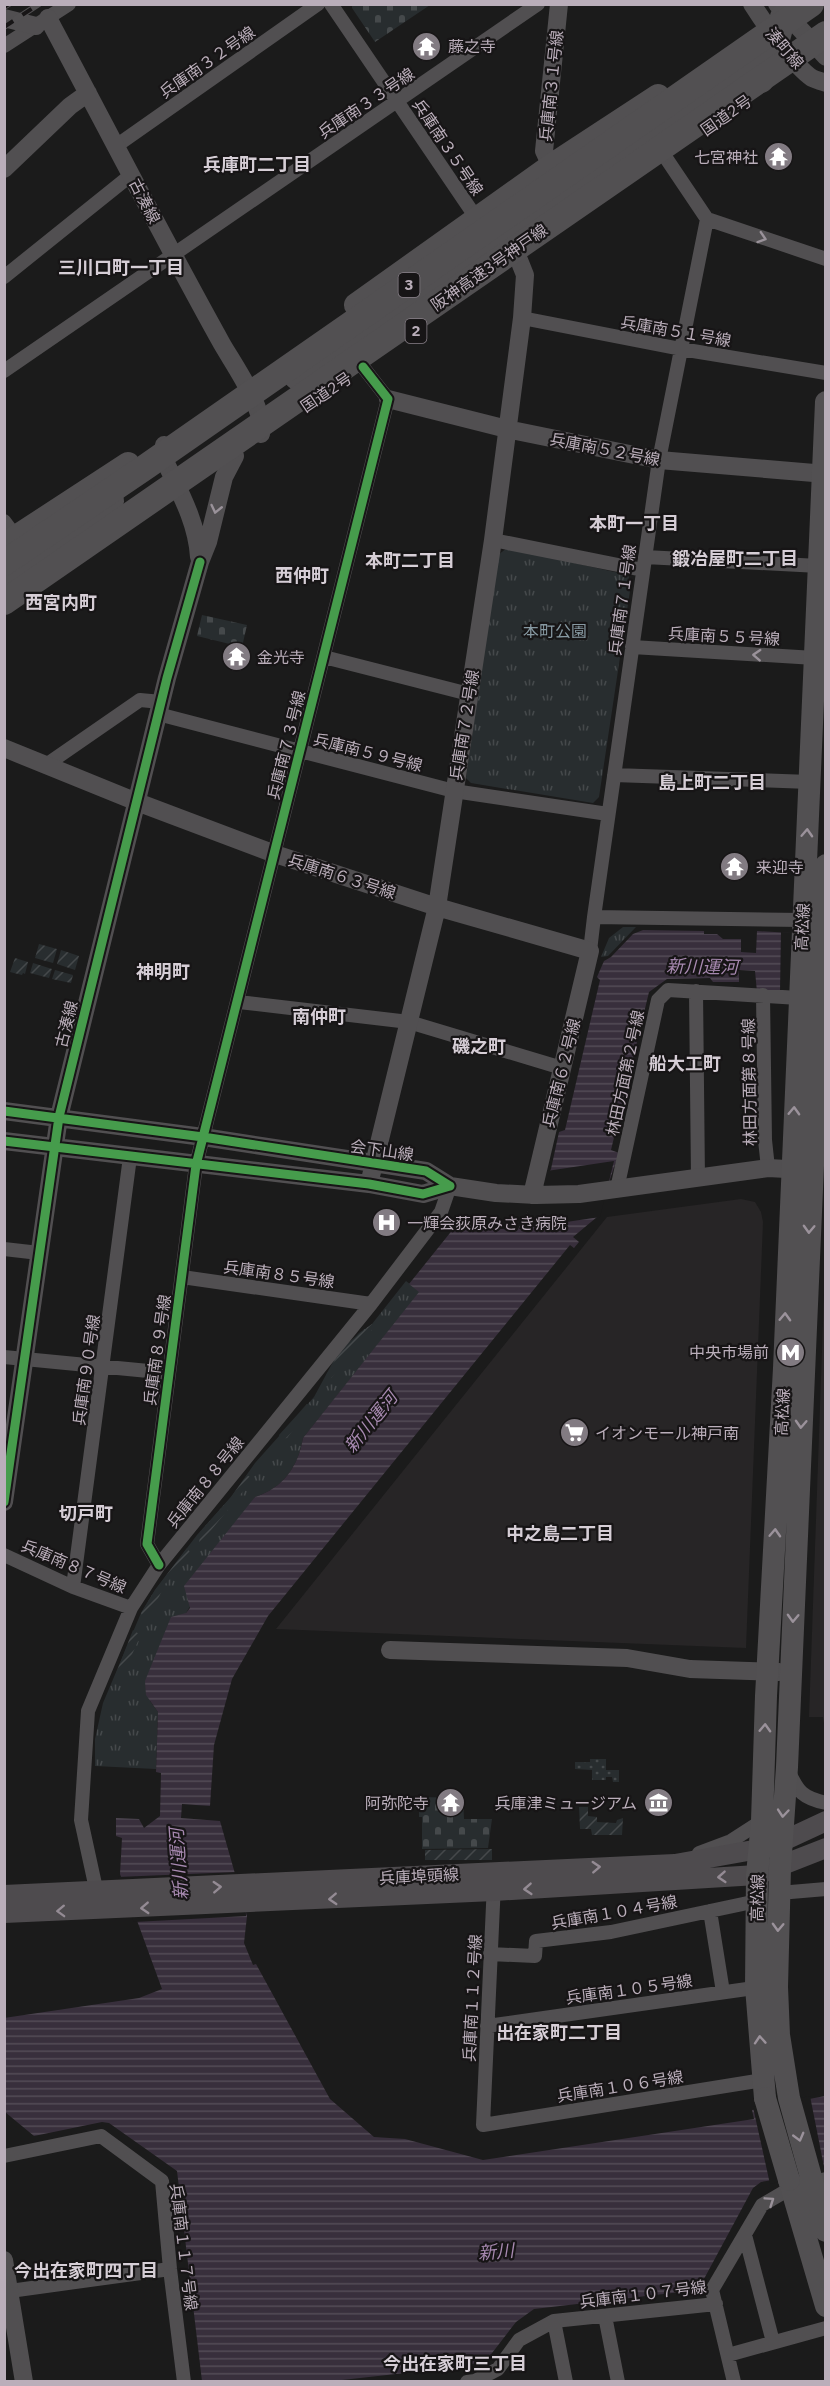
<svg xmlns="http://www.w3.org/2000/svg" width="830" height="2386" viewBox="0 0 830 2386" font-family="'IBM Plex Sans','Noto Sans JP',sans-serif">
<defs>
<pattern id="grass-dots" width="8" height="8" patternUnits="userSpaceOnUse" patternTransform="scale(1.5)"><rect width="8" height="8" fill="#282d2f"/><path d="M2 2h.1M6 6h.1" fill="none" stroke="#45494b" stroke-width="1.8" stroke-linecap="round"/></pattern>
<pattern id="cemetery-stones" width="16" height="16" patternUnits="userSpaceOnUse" patternTransform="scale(1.5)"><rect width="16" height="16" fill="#282d2f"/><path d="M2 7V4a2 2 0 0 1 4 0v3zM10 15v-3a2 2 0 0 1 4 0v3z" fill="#45494b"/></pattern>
<pattern id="park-tufts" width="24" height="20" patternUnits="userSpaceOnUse" patternTransform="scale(1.5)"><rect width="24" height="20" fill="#282d2f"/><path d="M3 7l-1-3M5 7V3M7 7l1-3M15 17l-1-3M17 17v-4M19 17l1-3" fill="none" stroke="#45494b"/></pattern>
<pattern id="garden-furrows" width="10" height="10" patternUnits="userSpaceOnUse" patternTransform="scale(1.5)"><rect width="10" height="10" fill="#282d2f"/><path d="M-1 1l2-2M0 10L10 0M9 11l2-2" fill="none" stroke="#45494b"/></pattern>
<pattern id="water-rules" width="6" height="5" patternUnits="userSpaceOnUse" patternTransform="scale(1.5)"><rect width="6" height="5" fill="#382f3c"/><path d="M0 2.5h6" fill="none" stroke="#534b56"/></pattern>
</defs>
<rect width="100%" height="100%" fill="#1b1b1b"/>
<path fill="#272526" d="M741 1199 755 1202 761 1212 763 1222 746 1648 276 1629 607 1217Z
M825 1266 826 1730H825L823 1717H809Z"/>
<path fill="url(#grass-dots)" d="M590 1759H606V1770H619V1782H613L612 1777H606V1780H592V1770L575 1769V1762H590Z"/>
<path fill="url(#cemetery-stones)" d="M352 5V4L430 5 375 42 352 8Z
M202 615 247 625 242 647 197 636Z
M419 1797 463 1798 464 1819H492L488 1848 422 1849V1817H419Z"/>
<path fill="url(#park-tufts)" d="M507 548 628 575 631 584 599 797 593 803 471 783 466 778 498 555Z
M623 927H636L608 956 601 957 609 938Z
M406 1281 420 1292 303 1438C298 1467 283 1488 255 1497L186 1613 150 1701 158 1712 156 1769 95 1766V1739L103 1703 141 1613 155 1590 197 1535 231 1497 255 1463 314 1397 334 1360 359 1333 372 1324Z"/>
<path fill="url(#garden-furrows)" d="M39 944 57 949 53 963 35 958Z
M61 950 79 956 75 970 57 964Z
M15 958 28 962 25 974 23 973 22 975 10 972Z
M33 963 52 969 49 978 30 973Z
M55 970 73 975 71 983 52 979Z
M372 1324 375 1326 331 1378 326 1375 344 1346Z
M307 1404 311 1406 287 1438 280 1439 279 1435Z
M247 1475 253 1479 199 1545 200 1532 231 1497Z
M187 1548 190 1552 187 1561 165 1584 148 1620 143 1618 141 1613 155 1590Z
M133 1630 139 1634V1639L125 1670 119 1677 115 1676Z
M579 1807H588V1816L597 1817V1822L616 1823 617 1820 623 1818 622 1835H592L591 1829H580Z
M492 1849V1860H425V1850Z"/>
<path fill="url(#water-rules)" d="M643 930 704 931V934H717L723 939H741V952L756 953 757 931 825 935V993L757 992 755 971 739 970V982H713L710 978 667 979 649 992 611 1150 619 1153 597 1217 573 1237 579 1242 574 1248 570 1245 268 1616 232 1679 214 1745 210 1806 182 1804 181 1818 220 1821 247 1916 244 1943 253 1965 256 1964 330 2099 374 2137 405 2139 483 2160 754 2119 752 2110 825 2096V2171L761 2182 753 2188 698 2290 534 2309 516 2322 489 2357 468 2366 333 2381H202L177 2171 109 2123 102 2122 34 2136 5 2112 4 2018 139 1998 162 1989 120 1874 122 1838 116 1836V1818L139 1819 144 1828 160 1816 161 1773 156 1772 158 1712 146 1695 145 1681 171 1617 186 1613 190 1608 184 1586 255 1497C283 1488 298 1467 303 1438L419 1292 409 1284 458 1223 517 1231 551 1169 559 1132 565 1130 600 980 597 977 604 961 611 957 633 934Z"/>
<path fill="#1b1b1b" d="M781 932 825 935V993H780Z
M614 1161 600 1217 519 1229 547 1171Z
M237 1872 245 1898 246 1916 134 1922 118 1877Z
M810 2096 825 2172 770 2184 753 2107Z"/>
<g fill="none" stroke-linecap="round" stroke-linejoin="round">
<path stroke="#514f51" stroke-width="14" d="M331 4 477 219
M4 46 69 4
M116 146 318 4
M666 158 707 219 826 259
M4 277 131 175
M522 318 681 349 826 373
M4 371 538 4
M4 521 16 537
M493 540 643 570
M645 557 819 566
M632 647 815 658
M324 657 469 694
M158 714 454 791 608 814
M46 765 140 700 161 702
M614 775 810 782
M594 917 659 460 707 219
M590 951 594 917 802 920
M696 991 698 1179
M763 995 765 1140 768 1168
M239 1002 409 1022 562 1068
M617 1189 658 1000 668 990 799 998
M4 1249 39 1253
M182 1277 371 1304
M4 1357 169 1373
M4 1555 73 1587 131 1608
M159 1565 147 1544 196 1165 388 399 363 367
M73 1587 130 1157
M789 1772C798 1792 803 1798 826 1803
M699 1853 731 1841 762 1821
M494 1883 483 2125 763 2080
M779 1893 826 1889
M98 1898 81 1820 88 1711 131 1608 159 1565 371 1304 441 1212 450 1186
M710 1911 723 1992
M490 1954 535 1956 536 1941 611 1932 757 1901
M487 2026 761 1987
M4 2156 101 2136 162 2181 170 2269 184 2382
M745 2235 773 2342
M10 2291 170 2269
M605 2316 618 2382
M554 2321 566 2382
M728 2355 826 2328
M467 2382 475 2381 498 2369 519 2340 554 2321 716 2304
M734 2382 712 2290 762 2205 791 2188 826 2179"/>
<path stroke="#514f51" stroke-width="18" d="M752 4C764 23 794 66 812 78 816 80 821 81 826 83
M777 4 826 57
M4 18 36 26
M48 18C106 127 162 236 222 344 234 365 266 410 261 434
M551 166 544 151 559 4
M4 169 70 106 88 93
M388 399 507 429 659 460 826 474
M164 445 163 457C178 489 197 521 199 557
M4 748 137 802 275 854 437 907 590 951 532 1195
M4 1111 203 1137 426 1171 450 1186 496 1193 536 1195 579 1194 768 1168 805 1170
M4 1141 369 1184 423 1194 450 1186
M369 1184 437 907 493 540 522 318 525 275 519 260
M4 1502 59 1117 167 678 200 562 208 542 224 477 235 456
M390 1650 627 1658 690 1669 779 1672
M4 2260 24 2382"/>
<path stroke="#4e4b4e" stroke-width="20" d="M4 1895 675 1864 759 1849 781 1842 826 1821
M4 1913 494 1891 757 1875 826 1848"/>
<path stroke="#525052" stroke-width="22" d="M826 865 787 1767 780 1868 777 1987 779 2035 789 2098 826 2231
M765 2098 756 1987 757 1875 762 1821 766 1696 784 1368 826 402
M789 2180 826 2306"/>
<path stroke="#525052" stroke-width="24" d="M356 305 551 166 658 96
M4 545 128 464"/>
<path stroke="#525052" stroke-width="26" d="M725 84 770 49 777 39 783 17
M297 377 573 190 719 88 761 80
M4 583 93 517 111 501"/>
<defs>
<path id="rail" d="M4 7 9 4
M4 27 39 4"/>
</defs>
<use href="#rail" stroke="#525052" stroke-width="6"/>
<use href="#rail" stroke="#171516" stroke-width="4" stroke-dasharray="11" stroke-linecap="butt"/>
<path stroke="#525052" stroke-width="22" d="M765 2098 789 2180"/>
<path stroke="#525052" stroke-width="26" d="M4 563 147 466 811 4
M4 602 826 34"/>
<defs>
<path id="cycleway" d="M4 1111 203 1137 426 1171 450 1186
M4 1141 369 1184 423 1194 450 1186
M4 1502 59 1117 167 678 200 562
M159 1565 147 1544 196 1165 388 399 363 367"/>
</defs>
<use href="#cycleway" stroke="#171516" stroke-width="13"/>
<use href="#cycleway" stroke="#469c4c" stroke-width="9"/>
</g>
<defs><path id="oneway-chevron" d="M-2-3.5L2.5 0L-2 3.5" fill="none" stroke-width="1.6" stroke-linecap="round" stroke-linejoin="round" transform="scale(1.5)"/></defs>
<g stroke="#9a929a">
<use href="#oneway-chevron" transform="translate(762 238) rotate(18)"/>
<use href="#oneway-chevron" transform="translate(216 509) rotate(103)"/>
<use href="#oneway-chevron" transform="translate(757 655) rotate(-177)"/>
<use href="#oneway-chevron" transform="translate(770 2201) rotate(-34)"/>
</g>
<g stroke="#9b929b">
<use href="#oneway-chevron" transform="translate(807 833) rotate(-87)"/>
<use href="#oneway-chevron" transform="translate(794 1111) rotate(-88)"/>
<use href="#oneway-chevron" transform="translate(809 1229) rotate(92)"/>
<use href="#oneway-chevron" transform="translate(785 1317) rotate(-88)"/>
<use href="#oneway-chevron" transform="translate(801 1424) rotate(93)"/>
<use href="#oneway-chevron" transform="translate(775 1533) rotate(-87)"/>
<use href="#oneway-chevron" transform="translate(793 1618) rotate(92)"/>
<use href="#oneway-chevron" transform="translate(765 1728) rotate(-88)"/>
<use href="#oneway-chevron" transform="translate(783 1813) rotate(95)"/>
<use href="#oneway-chevron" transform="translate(778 1927) rotate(92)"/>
<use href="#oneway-chevron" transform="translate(760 2040) rotate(-94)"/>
<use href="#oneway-chevron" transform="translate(799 2137) rotate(75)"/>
</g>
<g stroke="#948b94">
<use href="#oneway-chevron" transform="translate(596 1867) rotate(-3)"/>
<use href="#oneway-chevron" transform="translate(722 1877) rotate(176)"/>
<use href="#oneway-chevron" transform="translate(217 1887) rotate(-3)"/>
<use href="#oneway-chevron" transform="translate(528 1889) rotate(176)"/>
<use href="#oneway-chevron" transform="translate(333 1899) rotate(177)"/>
<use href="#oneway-chevron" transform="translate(145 1908) rotate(177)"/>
<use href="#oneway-chevron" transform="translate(61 1911) rotate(178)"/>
</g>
<defs>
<symbol id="temple-disc" viewBox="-11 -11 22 22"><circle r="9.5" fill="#827b82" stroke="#171516"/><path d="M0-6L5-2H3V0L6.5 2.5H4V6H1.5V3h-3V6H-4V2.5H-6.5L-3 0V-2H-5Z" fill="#fff"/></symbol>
<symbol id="hospital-disc" viewBox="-11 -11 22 22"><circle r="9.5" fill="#827b82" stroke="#171516"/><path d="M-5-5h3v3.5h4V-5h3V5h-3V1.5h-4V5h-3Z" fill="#fff"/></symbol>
<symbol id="metro-disc" viewBox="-11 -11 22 22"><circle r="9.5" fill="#827b82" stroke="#171516"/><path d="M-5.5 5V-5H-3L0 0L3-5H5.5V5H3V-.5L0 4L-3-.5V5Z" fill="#fff"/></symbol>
<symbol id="supermarket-disc" viewBox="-11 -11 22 22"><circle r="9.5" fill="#827b82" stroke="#171516"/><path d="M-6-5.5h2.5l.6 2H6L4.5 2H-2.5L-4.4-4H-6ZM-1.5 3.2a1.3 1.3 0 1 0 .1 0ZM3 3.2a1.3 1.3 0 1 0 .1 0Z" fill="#fff"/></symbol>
<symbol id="museum-disc" viewBox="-11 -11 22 22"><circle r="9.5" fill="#827b82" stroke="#171516"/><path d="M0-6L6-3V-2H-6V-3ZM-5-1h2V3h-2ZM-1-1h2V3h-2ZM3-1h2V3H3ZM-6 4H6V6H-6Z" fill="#fff"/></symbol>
</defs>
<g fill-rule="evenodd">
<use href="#temple-disc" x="410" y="30" width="33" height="33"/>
<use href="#temple-disc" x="762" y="140" width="33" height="33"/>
<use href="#temple-disc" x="220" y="640" width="33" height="33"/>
<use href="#temple-disc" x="718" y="850" width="33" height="33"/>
<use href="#hospital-disc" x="370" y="1206" width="33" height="33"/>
<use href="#metro-disc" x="774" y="1336" width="33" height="33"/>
<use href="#supermarket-disc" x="558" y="1416" width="33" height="33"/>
<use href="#temple-disc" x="434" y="1786" width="33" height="33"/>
<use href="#museum-disc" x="642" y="1786" width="33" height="33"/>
</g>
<g text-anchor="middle" stroke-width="4.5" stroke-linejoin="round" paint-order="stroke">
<g fill="#171516" stroke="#898089" stroke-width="1.5">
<rect x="398.5" y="273" width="21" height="24" rx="4.5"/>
<rect x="405.5" y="319" width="21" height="24" rx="4.5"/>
</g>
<g font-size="15" font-weight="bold" fill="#baaeba">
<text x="409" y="290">3</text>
<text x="416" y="336">2</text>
</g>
<g font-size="16" fill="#baaeba" stroke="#171516" text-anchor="start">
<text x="448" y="52">藤之寺</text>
<text x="758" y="163" text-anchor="end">七宮神社</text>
<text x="257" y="663">金光寺</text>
<text x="756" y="873">来迎寺</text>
<text x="407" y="1229">一輝会荻原みさき病院</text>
<text x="769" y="1358" text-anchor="end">中央市場前</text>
<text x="595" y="1439">イオンモール神戸南</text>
<text x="429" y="1809" text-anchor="end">阿弥陀寺</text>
<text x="637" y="1809" text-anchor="end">兵庫津ミュージアム</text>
</g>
<g font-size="16" fill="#baaeba" stroke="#171516">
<text transform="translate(785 48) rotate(49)" y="6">湊町線</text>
<text transform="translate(207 62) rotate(-35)" y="6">兵庫南３２号線</text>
<text transform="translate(551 86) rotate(-84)" y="6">兵庫南３１号線</text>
<text transform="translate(366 103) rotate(-34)" y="6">兵庫南３３号線</text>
<text transform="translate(726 115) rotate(-35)" y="6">国道2号</text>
<text transform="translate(448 147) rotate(56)" y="6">兵庫南３５号線</text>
<text transform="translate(145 201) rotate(63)" y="6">古湊線</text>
<text transform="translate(489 267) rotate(-35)" y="6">阪神高速3号神戸線</text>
<text transform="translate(676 331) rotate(10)" y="6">兵庫南５１号線</text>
<text transform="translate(326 392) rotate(-34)" y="6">国道2号</text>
<text transform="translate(605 449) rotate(11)" y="6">兵庫南５２号線</text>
<text transform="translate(622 600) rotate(-82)" y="6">兵庫南７１号線</text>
<text transform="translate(724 636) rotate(3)" y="6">兵庫南５５号線</text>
<text transform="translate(464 725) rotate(-81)" y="6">兵庫南７２号線</text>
<text transform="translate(286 745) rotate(-76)" y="6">兵庫南７３号線</text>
<text transform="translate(368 752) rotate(14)" y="6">兵庫南５９号線</text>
<text transform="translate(342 876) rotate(18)" y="6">兵庫南６３号線</text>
<text transform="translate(802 927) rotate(-87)" y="6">高松線</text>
<text transform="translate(66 1024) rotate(-76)" y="6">古湊線</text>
<text transform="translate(561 1073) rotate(-76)" y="6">兵庫南６２号線</text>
<text transform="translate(625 1073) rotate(-78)" y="6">林田方面第２号線</text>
<text transform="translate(749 1082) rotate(-91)" y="6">林田方面第８号線</text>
<text transform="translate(382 1150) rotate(8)" y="6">会下山線</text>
<text transform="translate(279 1274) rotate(8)" y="6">兵庫南８５号線</text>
<text transform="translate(157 1350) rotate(-82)" y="6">兵庫南８９号線</text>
<text transform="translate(86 1370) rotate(-82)" y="6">兵庫南９０号線</text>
<text transform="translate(782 1412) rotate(-87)" y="6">高松線</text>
<text transform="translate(205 1482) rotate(-51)" y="6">兵庫南８８号線</text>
<text transform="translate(74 1566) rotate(23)" y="6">兵庫南８７号線</text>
<text transform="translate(419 1876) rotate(-3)" y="6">兵庫埠頭線</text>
<text transform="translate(757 1898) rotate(-89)" y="6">高松線</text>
<text transform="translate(614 1912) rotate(-10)" y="6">兵庫南１０４号線</text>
<text transform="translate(629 1989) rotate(-8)" y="6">兵庫南１０５号線</text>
<text transform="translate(472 1998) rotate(-87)" y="6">兵庫南１１２号線</text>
<text transform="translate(620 2086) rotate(-9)" y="6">兵庫南１０６号線</text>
<text transform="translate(184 2247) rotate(83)" y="6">兵庫南１１７号線</text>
<text transform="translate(643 2294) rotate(-7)" y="6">兵庫南１０７号線</text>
</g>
<g font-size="16" fill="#8799a2" stroke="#171516">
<text x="555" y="637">本町公園</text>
</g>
<g font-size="18" font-weight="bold" fill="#d6ced6" stroke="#171516">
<text x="257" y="171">兵庫町二丁目</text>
<text x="121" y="274">三川口町一丁目</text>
<text x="634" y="530">本町一丁目</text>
<text x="735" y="565">鍛冶屋町二丁目</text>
<text x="410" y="567">本町二丁目</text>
<text x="302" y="582">西仲町</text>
<text x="61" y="609">西宮内町</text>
<text x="712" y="789">島上町二丁目</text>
<text x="163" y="978">神明町</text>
<text x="319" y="1023">南仲町</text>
<text x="479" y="1053">磯之町</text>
<text x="685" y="1070">船大工町</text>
<text x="86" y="1520">切戸町</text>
<text x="560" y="1540">中之島二丁目</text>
<text x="559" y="2039">出在家町二丁目</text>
<text x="86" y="2277">今出在家町四丁目</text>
<text x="455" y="2370">今出在家町三丁目</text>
</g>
<g font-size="18" font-style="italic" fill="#a789b0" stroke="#171516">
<text transform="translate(702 967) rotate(1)" y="6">新川運河</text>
<text transform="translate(371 1422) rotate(-51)" y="6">新川運河</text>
<text transform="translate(179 1864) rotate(-94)" y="6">新川運河</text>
<text transform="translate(496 2252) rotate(-5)" y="6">新川</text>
</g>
</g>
<rect width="830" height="2386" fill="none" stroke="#baaeba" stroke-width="12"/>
</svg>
